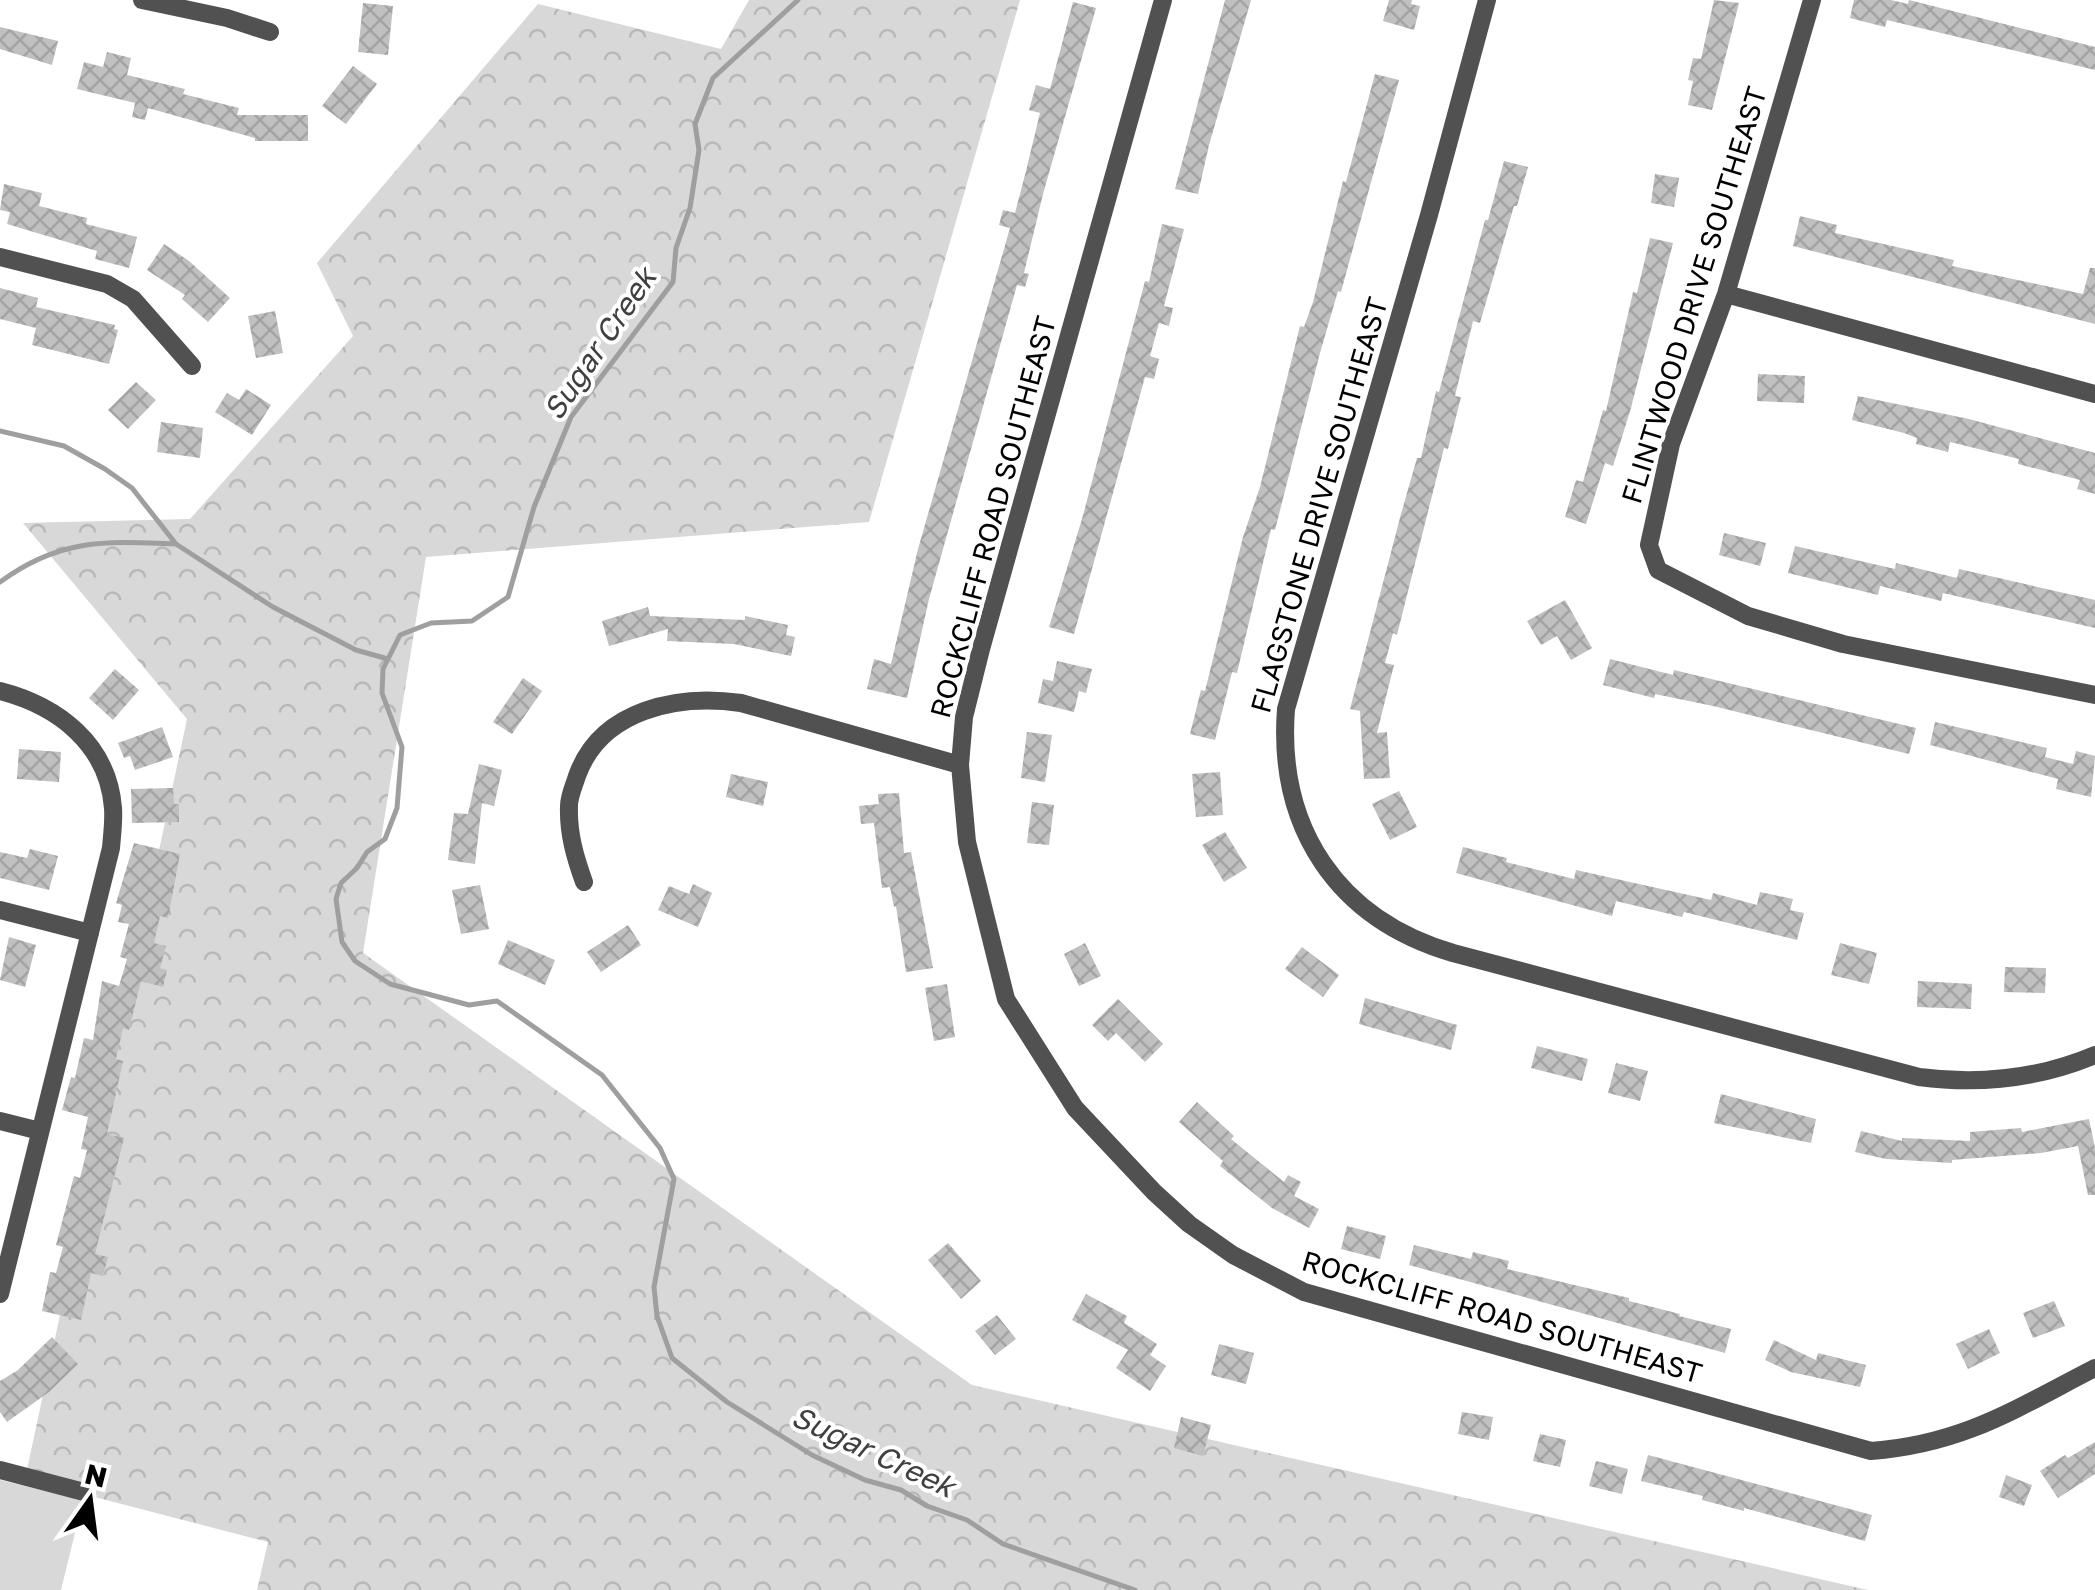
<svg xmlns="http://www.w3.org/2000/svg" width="2095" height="1590" viewBox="0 0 2095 1590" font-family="'Golos Text',sans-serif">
<defs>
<pattern id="forest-crowns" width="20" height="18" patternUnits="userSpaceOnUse" patternTransform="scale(2.5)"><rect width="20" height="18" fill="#d8d8d8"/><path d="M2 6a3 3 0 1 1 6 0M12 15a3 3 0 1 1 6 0" fill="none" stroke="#b8b8b8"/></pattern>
<pattern id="building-cross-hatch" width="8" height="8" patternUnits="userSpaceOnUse" patternTransform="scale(2.5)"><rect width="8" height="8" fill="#c0c0c0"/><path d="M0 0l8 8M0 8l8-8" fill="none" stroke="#a3a3a3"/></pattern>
</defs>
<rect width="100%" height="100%" fill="#fff"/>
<path fill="#d8d8d8" d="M0 1480 83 1500 61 1590H0Z"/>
<path fill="url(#forest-crowns)" d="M749 0H1020L869 522 426 557 363 953 972 1385 1868 1590H257L268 1542 25 1479 187 719 23 523 190 519 353 336 317 263 538 4 721 49Z"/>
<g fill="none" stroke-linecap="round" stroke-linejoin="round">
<path stroke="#9f9f9f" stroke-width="5" d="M798 0 713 78 695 124 699 150 690 208 676 248 673 282 571 417 534 507 508 597 472 621 431 623 400 635 383 669 382 693 402 747 397 808 385 839 367 852 357 868 341 883 336 899 342 942 355 961 390 984 469 1005 497 1001 602 1075 660 1148 674 1179 654 1287 657 1316 672 1358 727 1402 812 1455 865 1480 901 1490 927 1506 967 1520 1003 1544 1135 1590
M0 431 64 446 105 469 132 488 176 544 273 607 356 650 388 659
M0 582C60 538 105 541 176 544"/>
</g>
<path fill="url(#building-cross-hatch)" d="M1225 0H1251L1209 145 1198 194 1175 189Z
M1389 0H1412L1411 4 1420 6 1414 30 1383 21Z
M1714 0 1739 3 1712 110 1688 105 1693 81 1688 80 1693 58 1701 59Z
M1854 0H1891L1908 4 1909 0 2095 47V70L1887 20 1885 27 1850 18Z
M1073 2 1096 8 1043 194 1024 273 1029 274 1025 287 1017 285 929 599 907 698 867 689 874 659 891 664 918 549 1010 228 999 225 1003 210 1015 213 1025 175 1040 113 1029 110 1036 85 1050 89Z
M363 3 393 6 388 55 358 52Z
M0 27 58 41 52 65 0 49Z
M107 52 131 58 127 75 185 89 183 94 239 108 237 115H308V141H255V138L148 108 145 120 132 117 135 103 77 89 84 62 103 67Z
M353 66 377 84 346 124 322 106Z
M1375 74 1399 80 1341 292 1338 291 1320 353 1275 530 1271 529 1237 673 1232 672 1215 740 1190 734 1201 690 1205 691 1243 537 1260 487 1300 326 1304 327 1313 302 1343 181 1346 182Z
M1504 161 1528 167 1517 206H1514L1480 323 1473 321 1455 396 1461 397 1448 449 1444 448 1397 635 1393 633 1385 663 1394 665 1377 733 1387 732 1390 778 1364 779 1360 711 1350 709 1401 514 1417 458H1421L1436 391 1439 392 1485 220H1488Z
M1655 174 1679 178 1674 207 1651 203Z
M4 184 42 193 39 206 87 218 86 224 137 237 129 268 95 259 97 251 7 224 10 212 0 210Z
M1800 216 1837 225 1835 233 1954 260 1952 266 2083 294 2090 268H2095V324L1793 246Z
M1162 224 1184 229 1164 306 1173 308 1169 326 1159 323 1150 356 1159 359 1154 379 1145 377 1074 634 1049 627 1082 519 1145 281 1149 282Z
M1650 238 1673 243 1631 408 1613 466 1605 463 1586 524 1565 517 1576 480 1583 482 1603 410 1606 411 1633 292 1637 293Z
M164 244 189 261 230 298 208 322 182 299 185 295 147 270Z
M0 288 38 298 36 307 115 325 114 329 118 330 109 364 32 345 36 328 0 319Z
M275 311 283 353 256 358 248 316Z
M1758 374 1805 376 1804 403 1757 401Z
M136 382 156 400 128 429 108 410Z
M246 389 271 405 252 435 215 412 227 393 239 400Z
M1858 396 1969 419 2095 453V494L2077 489 2080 480 2018 464 2019 459 1950 442 1948 452 1916 444 1917 438 1904 433 1852 420Z
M161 422 203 428 200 458 157 452Z
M1724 533 1766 543 1760 566 1719 555Z
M1795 546 1895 569 1896 563 1957 578 1959 569 2095 600V628L1943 593 1941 601 1880 586 1878 595 1788 573Z
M1565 600 1592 648 1571 660 1557 636 1541 645 1527 621Z
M648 607 650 616 745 620V616L788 625 786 635 795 637 791 656 734 644 667 641 668 629 609 646 602 621Z
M1610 659 1673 675 1674 670 1916 728 1909 754 1713 706 1655 694 1654 698 1603 685Z
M1057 661 1092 669 1086 693 1079 691 1074 712 1038 703 1043 679 1053 681Z
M115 669 139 690 113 720 89 698Z
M523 678 542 691 512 734 493 722Z
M1935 722 2047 748 2045 757 2073 764 2076 751 2095 756 2091 797 2056 789 2058 779 1930 745Z
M162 727 173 757 135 770 130 756 124 758 118 743Z
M1027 732 1052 735 1045 782 1021 778Z
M19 749 61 752 59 782 17 779Z
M479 764 502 770 494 806 482 803 475 864 448 860 454 813 468 814Z
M1220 772 1223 815 1196 817 1192 774Z
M731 774 768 782 763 806 726 797Z
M173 788 174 804H179V822L132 823 131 789Z
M1399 791 1417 827 1390 840 1372 804Z
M899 793 904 853 911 852 933 968 906 972 896 906 894 907 890 887 882 888 874 823 861 824 859 806 879 804 878 794Z
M1032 802 1054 805 1049 845 1027 843Z
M1225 832 1247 868 1224 882 1202 845Z
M134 843 180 854 168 918 160 916 154 943 166 946 160 968 167 970 163 987 141 981 129 1030 123 1028 116 1059 123 1061 107 1134 124 1138 95 1254 108 1257 103 1276 91 1273 81 1320 42 1311 50 1272 56 1273 63 1247 56 1245 74 1176 80 1178 87 1150 81 1149 88 1117 62 1110 71 1077 75 1078 84 1038 93 1040 102 981 119 986 127 959 120 957 129 924 118 922 122 905 116 903Z
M1463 847 1507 858 1506 862 1574 879 1576 870 1711 900 1713 893 1757 905 1760 892 1793 899 1790 910 1804 913 1797 940 1684 912 1682 917 1616 901 1612 916 1456 873Z
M30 849 58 856 49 890 0 878V852L27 858Z
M693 884 712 893 698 927 658 910 669 886 689 894Z
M480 885 489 929 461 934 452 890Z
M628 925 641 945 601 972 587 952Z
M9 937 36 945 25 987 0 980Z
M508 940 555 960 545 985 498 964Z
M1085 943 1101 976 1079 986 1064 954Z
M1840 943 1877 953 1869 984 1831 975Z
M1302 947 1339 975 1323 997 1285 969Z
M2005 967 2046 968 2045 993 2004 992Z
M1918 981 1972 984 1971 1009 1917 1007Z
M947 984 955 1037 934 1041 925 988Z
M1365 998 1457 1025 1451 1050 1359 1024Z
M1118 999 1163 1044 1145 1062 1116 1033 1108 1041 1092 1025Z
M1537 1046 1588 1059 1582 1081 1531 1068Z
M1616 1063 1648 1071 1640 1101 1608 1093Z
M1721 1094 1816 1119 1811 1143 1714 1123Z
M1197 1102 1234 1136 1231 1139 1284 1182 1288 1175 1301 1182 1294 1196 1319 1209 1309 1228 1272 1208 1220 1166 1223 1161 1179 1122Z
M2089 1119 2095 1148V1195H2088L2078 1146 2041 1153 1952 1160V1163L1886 1159 1855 1152 1861 1131 1902 1141V1138L1970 1141V1132L2021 1128 2022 1132Z
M1347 1226 1386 1236 1380 1259 1341 1249Z
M948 1243 981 1281 961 1299 928 1260Z
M1414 1245 1471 1259 1473 1252 1509 1261 1507 1269 1629 1298V1301L1680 1314 1679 1316 1731 1329 1725 1353 1409 1265Z
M1086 1294 1127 1316 1124 1323 1157 1344 1150 1355 1166 1366 1150 1391 1116 1368 1128 1350 1072 1320Z
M2054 1301 2065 1326 2033 1338 2023 1313Z
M997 1315 1016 1339 995 1355 975 1331Z
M1989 1329 2000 1353 1968 1369 1956 1344Z
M52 1337 78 1364 49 1392 7 1422 0 1412V1381L18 1370Z
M1774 1340 1816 1360 1818 1353 1866 1365 1860 1387 1791 1372 1765 1360Z
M1219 1344 1254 1353 1246 1384 1211 1375Z
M1462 1412 1493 1417 1489 1440 1458 1434Z
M1181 1417 1211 1425 1203 1456 1174 1448Z
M1540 1434 1566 1440 1560 1467 1533 1461Z
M2095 1442V1474L2058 1498 2040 1471 2065 1455 2068 1458Z
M1648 1455 1872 1515 1865 1541 1744 1508V1511L1702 1500 1703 1496 1641 1481Z
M1596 1461 1628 1469 1622 1494 1589 1486Z
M2006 1475 2032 1485 2024 1506 1999 1497Z"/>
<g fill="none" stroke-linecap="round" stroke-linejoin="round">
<path stroke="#515151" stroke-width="18" d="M142 0 227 18 270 32
M1163 0 981 649 964 717 960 765 967 842 1006 999 1075 1108 1154 1192 1189 1224 1233 1255 1304 1292 1871 1451C1963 1444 2015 1409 2095 1368
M1487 0 1429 215 1286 709C1277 828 1337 919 1453 953L1919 1077C1980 1085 2038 1079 2095 1055
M1812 0 1726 294 1671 444 1649 545 1658 570 1748 616 1843 644 2095 695
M0 257 107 284 133 299 192 366
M1726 294 2095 394
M0 691C58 706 108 744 113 808 114 821 112 835 111 848L0 1294
M584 882C575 857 568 833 569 806 569 796 574 786 577 776 601 709 678 694 741 703L960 765
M0 910 90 933
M0 1121 40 1131
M0 1470 84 1492"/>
</g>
<g text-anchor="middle" stroke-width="8" stroke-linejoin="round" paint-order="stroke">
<g font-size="28" fill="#000" stroke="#fff">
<text transform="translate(1694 295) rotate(-73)" y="10">FLINTWOOD DRIVE SOUTHEAST</text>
<text transform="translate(1319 505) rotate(-74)" y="10">FLAGSTONE DRIVE SOUTHEAST</text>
<text transform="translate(993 517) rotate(-75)" y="10">ROCKCLIFF ROAD SOUTHEAST</text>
<text transform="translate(1502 1317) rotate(16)" y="10">ROCKCLIFF ROAD SOUTHEAST</text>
</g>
<g font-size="30" font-style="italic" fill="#404040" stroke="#fff">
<text transform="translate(600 344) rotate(-56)" y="10">Sugar Creek</text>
<text transform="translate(873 1452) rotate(25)" y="10">Sugar Creek</text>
</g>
</g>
<g transform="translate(90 1500) rotate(14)" stroke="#ffffff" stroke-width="8" paint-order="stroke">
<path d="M0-8L18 38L0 25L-18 38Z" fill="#000000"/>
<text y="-15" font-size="28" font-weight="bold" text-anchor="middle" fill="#000000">N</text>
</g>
</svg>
